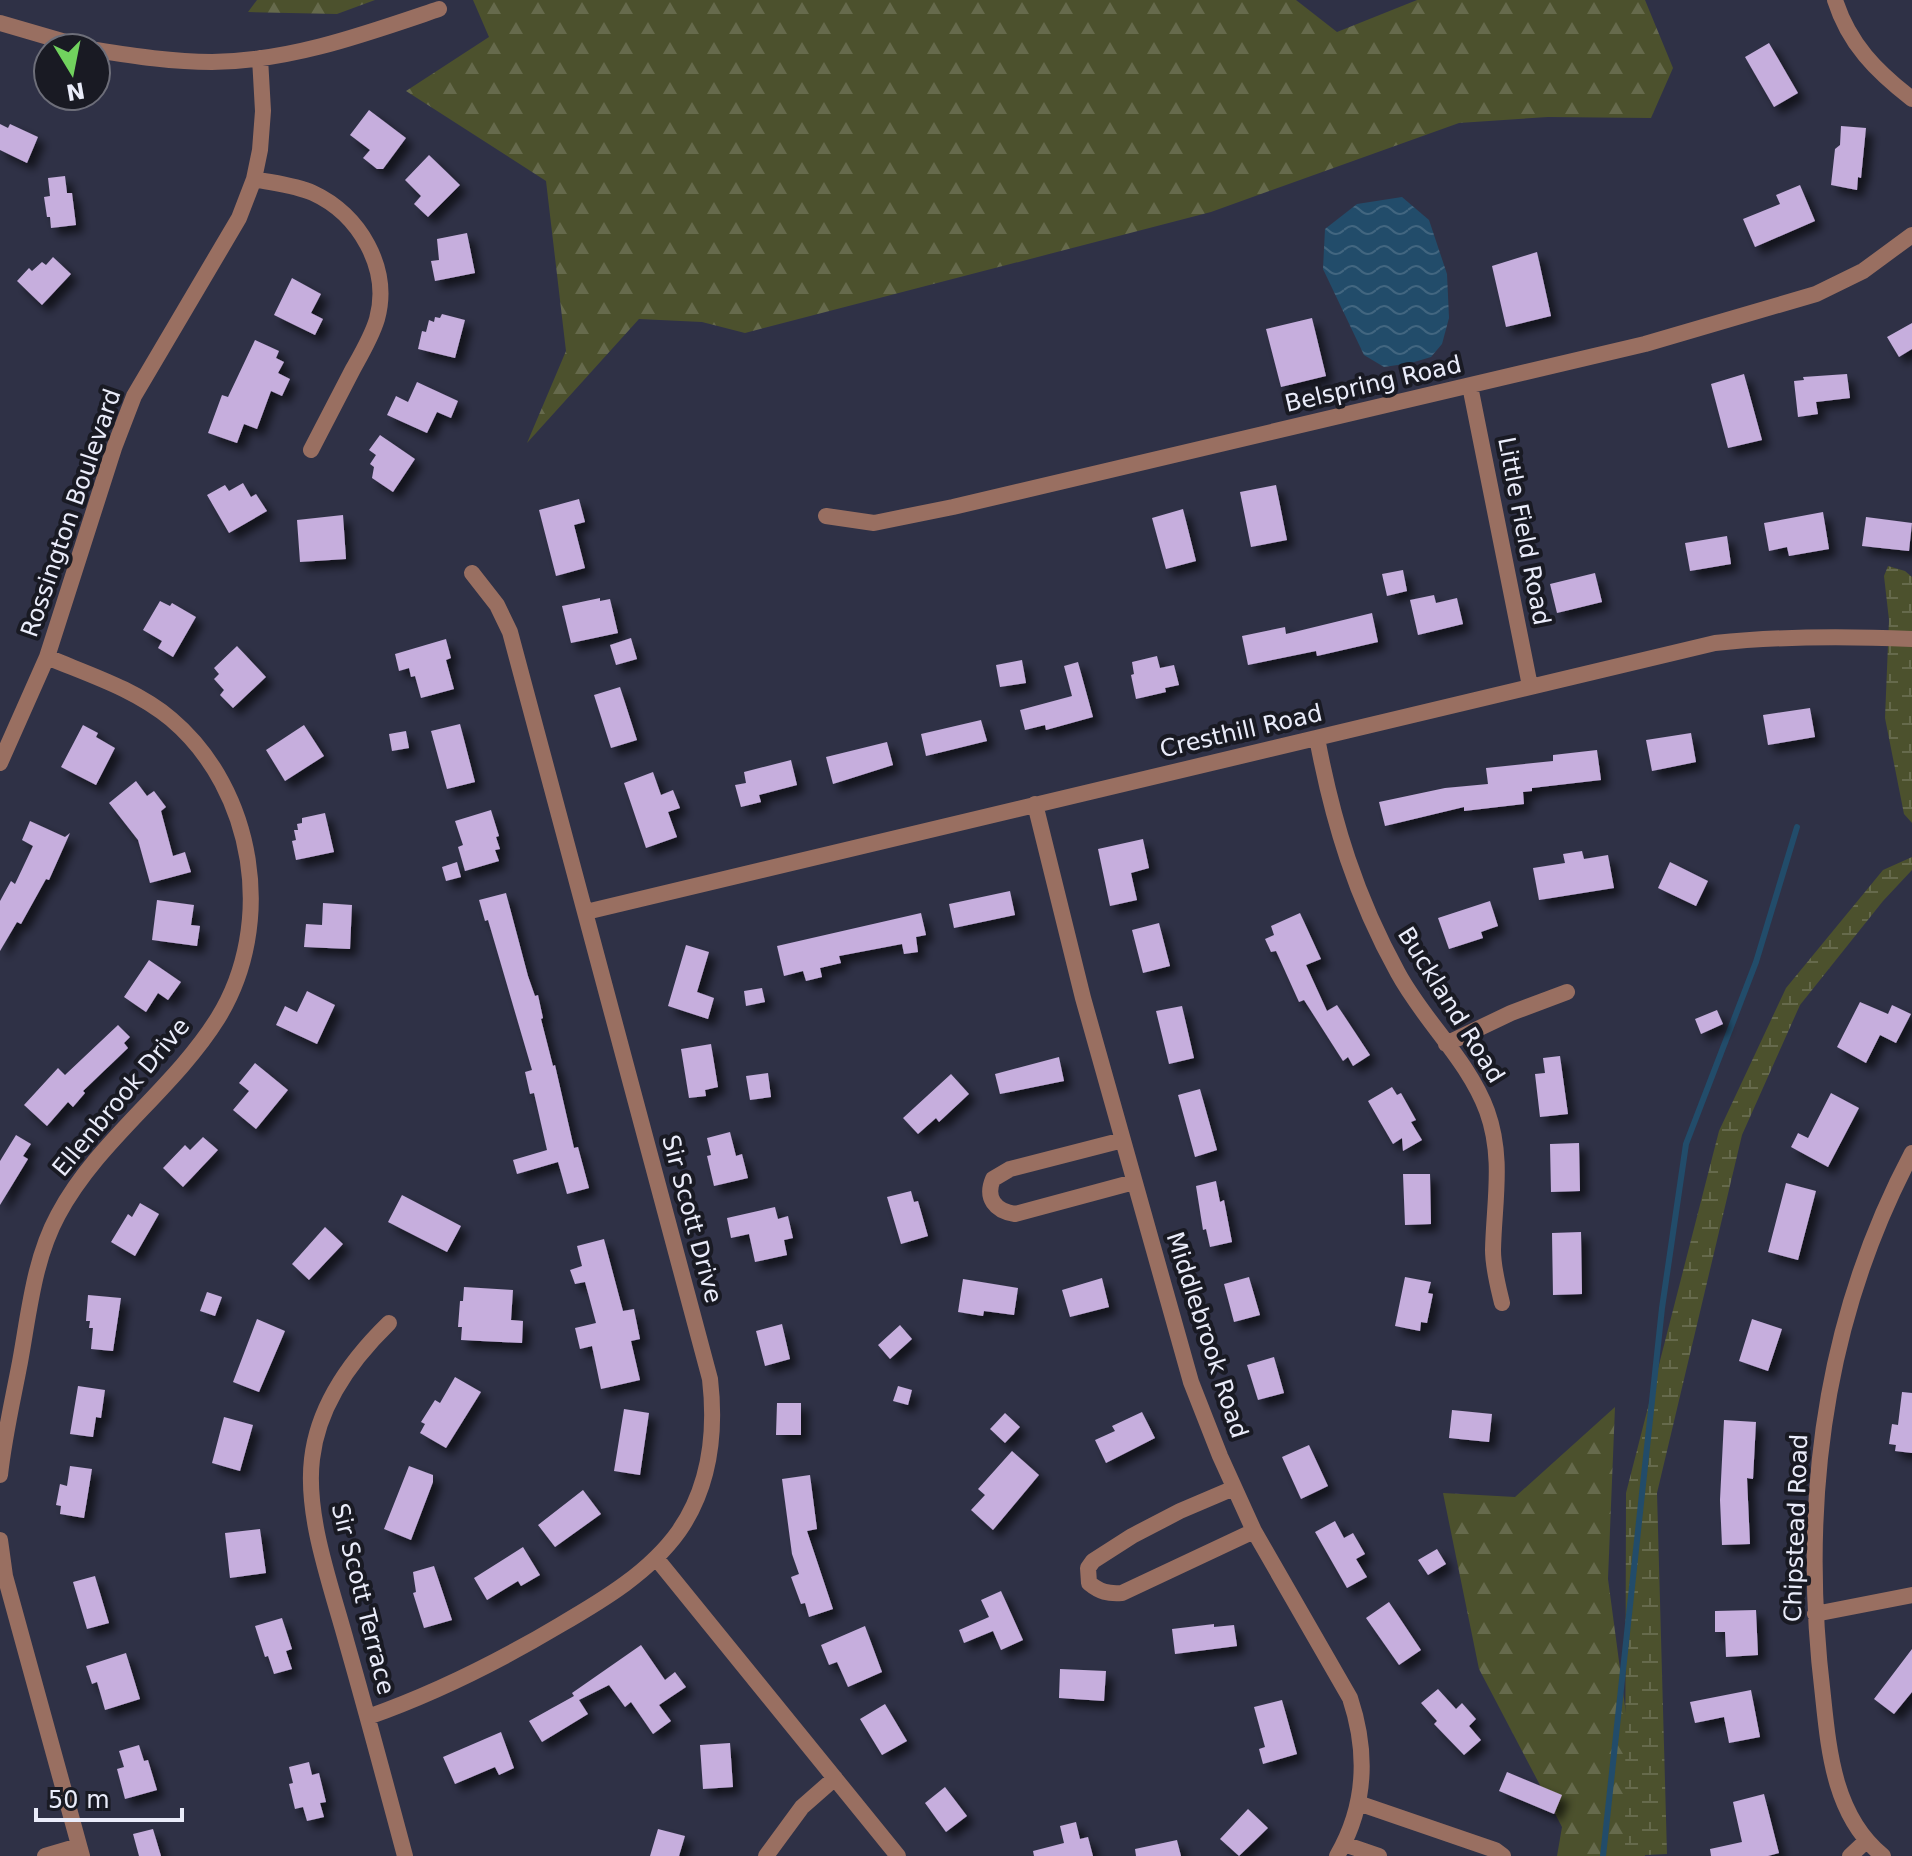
<svg xmlns="http://www.w3.org/2000/svg" width="1912" height="1856" viewBox="0 0 1912 1856" font-family="'DejaVu Sans',sans-serif">
<defs>
<pattern id="forest-firs" width="22" height="20" patternUnits="userSpaceOnUse" patternTransform="scale(2)"><rect width="22" height="20" fill="#4c512d"/><path d="M5 1l3.5 6h-7zM16 11l3.5 6h-7z" fill="#666a4c"/></pattern>
<pattern id="wetland-marsh" width="20" height="14" patternUnits="userSpaceOnUse" patternTransform="scale(2)"><rect width="20" height="14" fill="#4c512d"/><path d="M1 5h8M5 5V1M11 12h8M15 12V8" fill="none" stroke="#666a4c"/></pattern>
<pattern id="water-waves" width="16" height="10" patternUnits="userSpaceOnUse" patternTransform="scale(2)"><rect width="16" height="10" fill="#224c6a"/><path d="M0 5q4-4 8 0t8 0" fill="none" stroke="#426680"/></pattern>
<filter id="shadow"><feDropShadow dx="7" dy="7" stdDeviation="4" flood-color="#0009"/></filter>
</defs>
<rect width="100%" height="100%" fill="#2f3146"/>
<path fill="url(#forest-firs)" d="M257 0H375L337 14 248 12Z
M473 0H1296L1337 32 1417 0H1645L1673 68 1651 118 1548 117 1459 123 1211 212 745 333 702 322 639 319 527 443 566 351 546 181 406 91 489 37Z
M1615 1407 1608 1579 1645 1856H1557L1562 1827 1479 1669 1443 1493 1515 1497Z"/>
<path fill="url(#wetland-marsh)" d="M1888 566 1905 571 1912 577V823L1904 814 1885 718 1889 620 1884 576Z
M1912 857V870L1883 901 1800 1005 1742 1135 1657 1493 1667 1854 1625 1856 1626 1493 1719 1131 1786 988 1883 870Z"/>
<path fill="url(#water-waves)" d="M1402 197 1429 220 1447 274 1449 318 1442 344 1431 357 1411 363 1384 367 1364 355 1323 269 1325 229 1357 204Z"/>
<g fill="none" stroke-linecap="round" stroke-linejoin="round">
<path stroke="#224c6a" stroke-width="6" d="M1603 1856 1662 1308 1686 1144 1756 962 1797 827"/>
</g>
<path fill="#c6aedd" filter="url(#shadow)" d="M1769 43 1798 93 1774 107 1745 57Z
M369 110 406 138 383 169H377L363 158 370 150 350 135Z
M0 124 8 128 10 124 38 137 27 163 0 150Z
M1841 126 1866 128 1861 178 1858 177 1857 190 1831 185 1835 149 1840 145Z
M429 155 460 185 428 217 414 204 421 196 405 180Z
M65 176 67 193H72L76 225 51 228 50 217H47L44 197 50 196 48 178Z
M1800 185 1815 221 1755 247 1743 219 1780 204 1776 195Z
M467 233 475 273 435 281 431 261 439 260 437 239Z
M1537 252 1551 316 1506 327 1492 266Z
M53 257 71 274 42 305 17 281 29 268 32 271 42 262 46 265Z
M292 278 321 294 311 313 323 319 315 335 274 315Z
M442 314 465 320 455 358 418 349 422 331 426 332 429 320 434 322 435 317 440 318Z
M1312 318 1326 376 1281 387 1266 329Z
M1912 323V349L1899 357 1887 337Z
M255 340 279 351 276 358 284 362 278 373 290 379 282 396 271 391 257 429 244 424 237 443 208 433 222 395 228 397Z
M1744 374 1762 440 1728 448 1711 384Z
M1847 374 1850 398 1816 402 1818 414 1798 417 1794 381 1804 380 1803 377Z
M417 382 458 401 451 418 437 412 427 433 387 415 396 396 408 402Z
M380 435 415 459 393 492 372 478 374 467 370 464 376 455 369 450Z
M243 483 251 497 256 494 267 511 229 533 207 495 225 485 229 491Z
M1276 485 1287 540 1251 547 1240 492Z
M579 499 585 522 574 525 585 568 556 576 539 510Z
M1183 509 1196 561 1166 569 1152 518Z
M1823 512 1829 549 1789 556 1787 547 1769 551 1764 523Z
M343 515 346 559 300 562 297 520Z
M1866 517 1912 523 1909 551 1862 546Z
M1727 536 1731 564 1690 571 1685 543Z
M1403 570 1407 591 1387 596 1382 574Z
M1595 573 1602 602 1557 613 1550 584Z
M1434 595 1436 603 1457 598 1463 624 1418 635 1410 600Z
M600 598V601L610 599 618 633 571 643 562 606Z
M160 601 170 606 172 603 196 617 173 657 158 648 162 641 143 630Z
M1372 613 1378 642 1317 656 1316 651 1248 665 1242 636 1285 627 1286 634Z
M631 638 637 659 616 665 610 645Z
M446 639 451 658 446 660 454 689 421 698 415 676 411 677 409 668 399 671 395 654Z
M237 646 266 677 233 708 220 695 224 690 214 679 219 674 214 668Z
M1157 656 1160 668 1174 665 1179 685 1165 688 1166 692 1136 699 1131 675 1134 674 1132 662Z
M1022 660 1026 683 1000 687 996 665Z
M1078 662 1093 717 1046 730 1045 725 1025 730 1020 710 1072 696 1064 666Z
M620 687 637 740 611 748 594 695Z
M1810 708 1815 737 1768 745 1763 715Z
M981 720 987 741 926 756 921 734Z
M460 724 475 782 447 789 431 731Z
M83 725 98 733 96 737 115 748 96 785 61 767Z
M304 725 324 756 285 781 266 750Z
M406 731 409 748 392 751 389 734Z
M1691 733 1696 762 1652 771 1646 740Z
M887 742 893 765 833 784 826 757Z
M1597 750 1601 780 1532 788V791L1523 792 1524 804 1464 811V807L1385 826 1379 802 1445 788 1488 784 1486 768 1553 761V755Z
M791 760 797 785 759 795 761 802 741 807 735 785 746 783 744 772Z
M653 772 661 795 673 790 680 808 668 812 677 837 646 848 624 783Z
M136 781 147 796 154 791 166 807 161 811 173 856 185 852 191 872 150 883 138 840 109 803Z
M491 810 499 836 496 837 500 849 495 850 499 861 465 871 458 847 463 845 455 821Z
M325 813 334 852 296 860 292 841 296 840 294 830H298L297 824 302 823V818Z
M30 821 65 837 70 833 49 880 46 879 21 924 17 922 0 951V901L11 881 15 884 33 846 22 840Z
M1143 839 1149 868 1131 873 1137 900 1110 906 1098 849Z
M1582 851 1584 859 1608 855 1614 888 1539 900 1533 868 1565 863 1563 854Z
M457 862 461 877 446 881 442 867Z
M1670 862 1708 881 1696 906 1658 888Z
M1010 891 1015 915 954 928 949 904Z
M506 893 528 976 535 996 538 995 543 1018 541 1019 553 1066 555 1065 574 1148 578 1147 589 1188 567 1194 558 1162 517 1174 513 1160 547 1150 534 1093 530 1094 525 1072 532 1070 522 1036 488 920 485 921 479 900Z
M157 900 194 905 191 925 200 926 197 946 152 940Z
M1490 901 1498 926 1481 932 1483 938 1449 949 1438 918Z
M323 903 352 905 350 949 304 947 306 924 322 925Z
M921 913 926 935 916 937 918 952 904 954 902 944 839 956 841 963 820 968 822 977 806 981 803 971 784 976 777 946Z
M1300 913 1321 959 1306 965 1327 1011 1337 1005 1370 1055 1353 1066 1348 1057 1343 1061 1304 1000 1299 1002 1276 951 1271 952 1265 939 1274 935 1271 926Z
M1159 923 1170 966 1143 973 1132 930Z
M686 945 709 952 697 992 714 998 708 1019 668 1006Z
M149 960 181 982 168 1000 158 993 146 1012 124 997Z
M762 988 765 1002 746 1006 744 991Z
M307 991 335 1005 317 1044 276 1025 285 1006 297 1012Z
M1860 1002 1888 1014 1892 1005 1911 1014 1896 1043 1880 1035 1866 1063 1837 1047Z
M1182 1006 1194 1058 1169 1064 1156 1011Z
M1717 1010 1723 1024 1701 1034 1695 1019Z
M118 1025 130 1037 124 1043 128 1048 83 1091 85 1093 73 1107 68 1102 47 1126 24 1105 58 1068 65 1075Z
M711 1044 718 1087 705 1090 706 1096 689 1098 681 1049Z
M1560 1056 1568 1114 1540 1117 1535 1074 1545 1073 1543 1058Z
M1059 1057 1064 1081 1000 1094 995 1074Z
M255 1063 288 1090 256 1129 233 1110 249 1091 239 1083Z
M768 1073 771 1097 750 1100 746 1076Z
M951 1074 969 1094 939 1122 936 1118 918 1134 903 1118Z
M1392 1087 1397 1095 1401 1093 1416 1120 1411 1122 1422 1140 1403 1151 1402 1138 1393 1144 1368 1101Z
M1200 1089 1217 1150 1195 1157 1178 1095Z
M1831 1093 1859 1108 1828 1167 1791 1147 1798 1133 1808 1138Z
M730 1132 736 1156 742 1154 748 1178 714 1186 707 1156 711 1155 707 1138Z
M16 1135 31 1144 23 1156 28 1159 0 1205V1161Z
M203 1137 218 1150 183 1187 163 1168 185 1145 190 1150Z
M1579 1143 1580 1191 1551 1192 1550 1144Z
M1403 1174H1430L1431 1224 1405 1225Z
M1216 1181 1220 1202 1224 1200 1232 1242 1210 1247 1206 1229 1203 1230 1196 1186Z
M1786 1183 1816 1191 1798 1260 1768 1252Z
M911 1191 914 1202 918 1201 928 1236 901 1244 887 1197Z
M402 1195 461 1226 447 1252 388 1222Z
M140 1203 159 1214 135 1256 111 1242 128 1214 132 1217Z
M775 1207 778 1219 788 1216 793 1238 784 1240 787 1255 755 1262 749 1234 731 1238 727 1218Z
M325 1227 343 1244 309 1280 292 1264Z
M1581 1232 1582 1294 1553 1295 1552 1233Z
M604 1239 623 1311 634 1309 640 1339 631 1341 640 1380 601 1389 592 1346 580 1349 575 1328 596 1323 585 1282 575 1284 570 1270 582 1266 577 1246Z
M1249 1277 1260 1315 1234 1322 1224 1284Z
M1405 1277 1431 1282 1428 1293 1433 1294 1427 1323 1421 1322 1420 1331 1395 1326Z
M1102 1278 1109 1307 1070 1317 1062 1290Z
M963 1279 1018 1288 1014 1315 984 1311 983 1316 958 1312Z
M464 1287 513 1290 511 1320 523 1321 522 1343 461 1340 462 1327H458L460 1301H463Z
M207 1292 222 1297 215 1316 200 1311Z
M88 1295 121 1298 113 1351 91 1349 93 1328H89L90 1321H86Z
M257 1319 285 1331 259 1392 233 1382Z
M1752 1319 1782 1329 1768 1371 1739 1361Z
M782 1324 790 1359 765 1366 756 1331Z
M900 1325 912 1339 890 1359 878 1345Z
M1274 1357 1284 1393 1258 1400 1247 1365Z
M455 1377 481 1392 446 1448 420 1433 425 1424 421 1422 435 1400 440 1403Z
M78 1386 105 1390 101 1418 96 1417 93 1437 70 1434Z
M898 1386 912 1390 908 1405 893 1401Z
M1902 1392 1912 1393V1453L1895 1451 1896 1445 1889 1444 1892 1424 1898 1425Z
M777 1403H801V1435H776Z
M624 1409 649 1413 640 1475 614 1471Z
M1452 1410 1492 1414 1489 1442 1449 1438Z
M1142 1412 1155 1438 1106 1463 1095 1440 1115 1431 1112 1426Z
M1005 1413 1020 1427 1005 1443 990 1429Z
M224 1417 253 1425 240 1471 212 1463Z
M1724 1420 1756 1422 1753 1479 1747 1478 1750 1544 1722 1545 1720 1500Z
M1309 1445 1328 1486 1301 1499 1282 1457Z
M1012 1451 1039 1475 993 1530 971 1510 985 1495 978 1489Z
M70 1466 92 1469 84 1518 60 1514 61 1506 56 1505 60 1484 67 1486Z
M409 1466 433 1475V1482L411 1540 384 1529Z
M810 1475 817 1529 807 1531 833 1609 809 1617 805 1603 801 1604 791 1577 799 1574 792 1554 782 1479Z
M583 1490 601 1514 555 1547 538 1525Z
M1335 1521 1344 1538 1353 1533 1365 1554 1356 1559 1367 1577 1347 1588 1315 1532Z
M260 1529 266 1573 230 1578 225 1533Z
M523 1547 540 1575 521 1586 518 1581 487 1600 474 1578Z
M1437 1549 1446 1564 1428 1575 1418 1560Z
M434 1566 452 1620 424 1628 413 1593 416 1592 413 1572Z
M95 1576 109 1623 87 1629 73 1582Z
M1001 1591 1023 1640 1001 1650 993 1631 964 1643 959 1630 989 1617 981 1600Z
M1389 1602 1421 1650 1399 1665 1366 1618Z
M1756 1610 1758 1655 1726 1657 1725 1632H1715V1611Z
M282 1618 292 1649 286 1651 292 1669 274 1674 268 1656 265 1657 255 1626Z
M1214 1624V1627L1234 1625 1237 1646 1175 1654 1172 1629Z
M865 1626 882 1672 848 1687 837 1662 829 1665 821 1645Z
M641 1645 665 1680 675 1672 686 1687 659 1705 671 1721 653 1734 631 1702 625 1707 609 1685 579 1700 588 1714 542 1742 529 1721 574 1696 572 1693Z
M1912 1649V1692L1894 1714 1874 1699Z
M126 1653 140 1699 105 1710 97 1682 92 1684 86 1666Z
M1060 1669 1106 1671 1104 1701 1059 1698Z
M1438 1689 1456 1709 1462 1703 1476 1719 1469 1726 1481 1740 1464 1755 1434 1724 1437 1721 1421 1703Z
M1751 1690 1760 1737 1729 1743 1724 1717 1695 1723 1690 1702Z
M1282 1700 1297 1754 1263 1764 1259 1749 1265 1747 1254 1707Z
M885 1704 907 1741 882 1755 860 1719Z
M501 1732 514 1768 499 1775 495 1767 455 1784 443 1757Z
M730 1743 733 1787 703 1789 700 1745Z
M139 1745 144 1761 148 1760 157 1790 125 1799 117 1769 124 1767 119 1751Z
M309 1762 312 1775 319 1773 326 1802 320 1803 324 1817 307 1821 303 1807 295 1809 289 1784 293 1783 289 1767Z
M1507 1772 1562 1795 1554 1814 1499 1791Z
M945 1787 967 1816 946 1832 925 1803Z
M1764 1794 1779 1853 1768 1856H1711L1710 1849 1742 1842 1733 1802Z
M1248 1809 1268 1828 1239 1856 1220 1839Z
M1076 1822 1080 1839 1088 1837 1093 1856H1034L1033 1851 1064 1843 1060 1826Z
M153 1829 161 1856H139L133 1834Z
M658 1829 685 1836 679 1856H650Z
M1177 1840 1181 1856H1136L1135 1849Z"/>
<g fill="none" stroke-linecap="round" stroke-linejoin="round">
<path stroke="#996f61" stroke-width="16" d="M1835 0C1849 44 1876 71 1912 99
M0 23 86 48
M96 50C134 56 173 62 212 62 291 61 365 34 439 9
M254 179C273 183 295 185 313 193 359 214 391 268 377 319 372 336 362 353 353 369 339 396 325 423 311 450
M1470 386 1530 686
M826 516 874 523 953 507 1645 344 1816 294 1863 271 1912 235
M1317 738C1333 823 1356 897 1398 973 1424 1021 1468 1060 1487 1111 1504 1158 1494 1202 1493 1250 1493 1268 1498 1286 1502 1303
M0 763 47 657 114 448 134 396 239 218 254 179 260 150 263 111 260 58
M1035 804 1083 998 1191 1382 1220 1456 1254 1531 1350 1698C1368 1752 1366 1806 1337 1856
M586 912 1715 643C1781 636 1845 636 1912 639
M1446 1044 1511 1013 1567 992
M1123 1140 1010 1169 993 1179C985 1198 995 1211 1015 1214L1134 1182
M389 1323C352 1359 318 1405 312 1459 305 1517 332 1588 347 1644 367 1714 386 1785 405 1856
M0 1475C4 1437 13 1399 20 1362 29 1313 34 1259 58 1215 98 1140 173 1090 218 1018 276 924 255 790 171 719 135 689 90 675 47 657
M1234 1488 1180 1511 1132 1536 1093 1561 1088 1568 1089 1583C1100 1592 1108 1594 1122 1593L1254 1531
M0 1540 5 1576 82 1856
M656 1558 898 1856
M1815 1614 1912 1595
M368 1717C436 1693 498 1662 560 1625 603 1600 650 1572 679 1531 710 1486 716 1431 710 1379L510 632 497 605 472 573
M1358 1803 1495 1850 1503 1856
M1344 1844 1379 1856
M45 1856 79 1846
M766 1856 802 1807 835 1778
M1850 1856 1866 1841
M1883 1856C1835 1817 1829 1754 1823 1696 1800 1506 1822 1323 1912 1153"/>
</g>
<g text-anchor="middle" stroke-width="8" stroke-linejoin="round" paint-order="stroke">
<g font-size="24" fill="#eaecfa" stroke="#191a23">
<text transform="translate(1373 384) rotate(-13)" y="8">Belspring Road</text>
<text transform="translate(71 513) rotate(-71)" y="8">Rossington Boulevard</text>
<text transform="translate(1524 531) rotate(79)" y="8">Little Field Road</text>
<text transform="translate(1241 731) rotate(-13)" y="8">Cresthill Road</text>
<text transform="translate(1451 1005) rotate(58)" y="8">Buckland Road</text>
<text transform="translate(121 1097) rotate(-50)" y="8">Ellenbrook Drive</text>
<text transform="translate(692 1219) rotate(75)" y="8">Sir Scott Drive</text>
<text transform="translate(1207 1335) rotate(72)" y="8">Middlebrook Road</text>
<text transform="translate(1796 1528) rotate(-88)" y="8">Chipstead Road</text>
<text transform="translate(363 1599) rotate(76)" y="8">Sir Scott Terrace</text>
</g>
</g>
<g transform="translate(72 72) rotate(170)"><circle r="38" fill="#191a23" stroke="#6d6e79" stroke-width="2"/>
<path d="M0-6L14 30L0 20L-14 30Z" fill="#71d25e"/>
<text y="-12" font-size="22" font-weight="bold" text-anchor="middle" fill="#eaecfa">N</text>
</g>
<path d="M36 1808v12h146v-12" fill="none" stroke="#eaecfa" stroke-width="4"/>
<text x="48" y="1808" font-size="24" fill="#eaecfa" stroke="#191a23" stroke-width="6" paint-order="stroke">50 m</text>
</svg>
